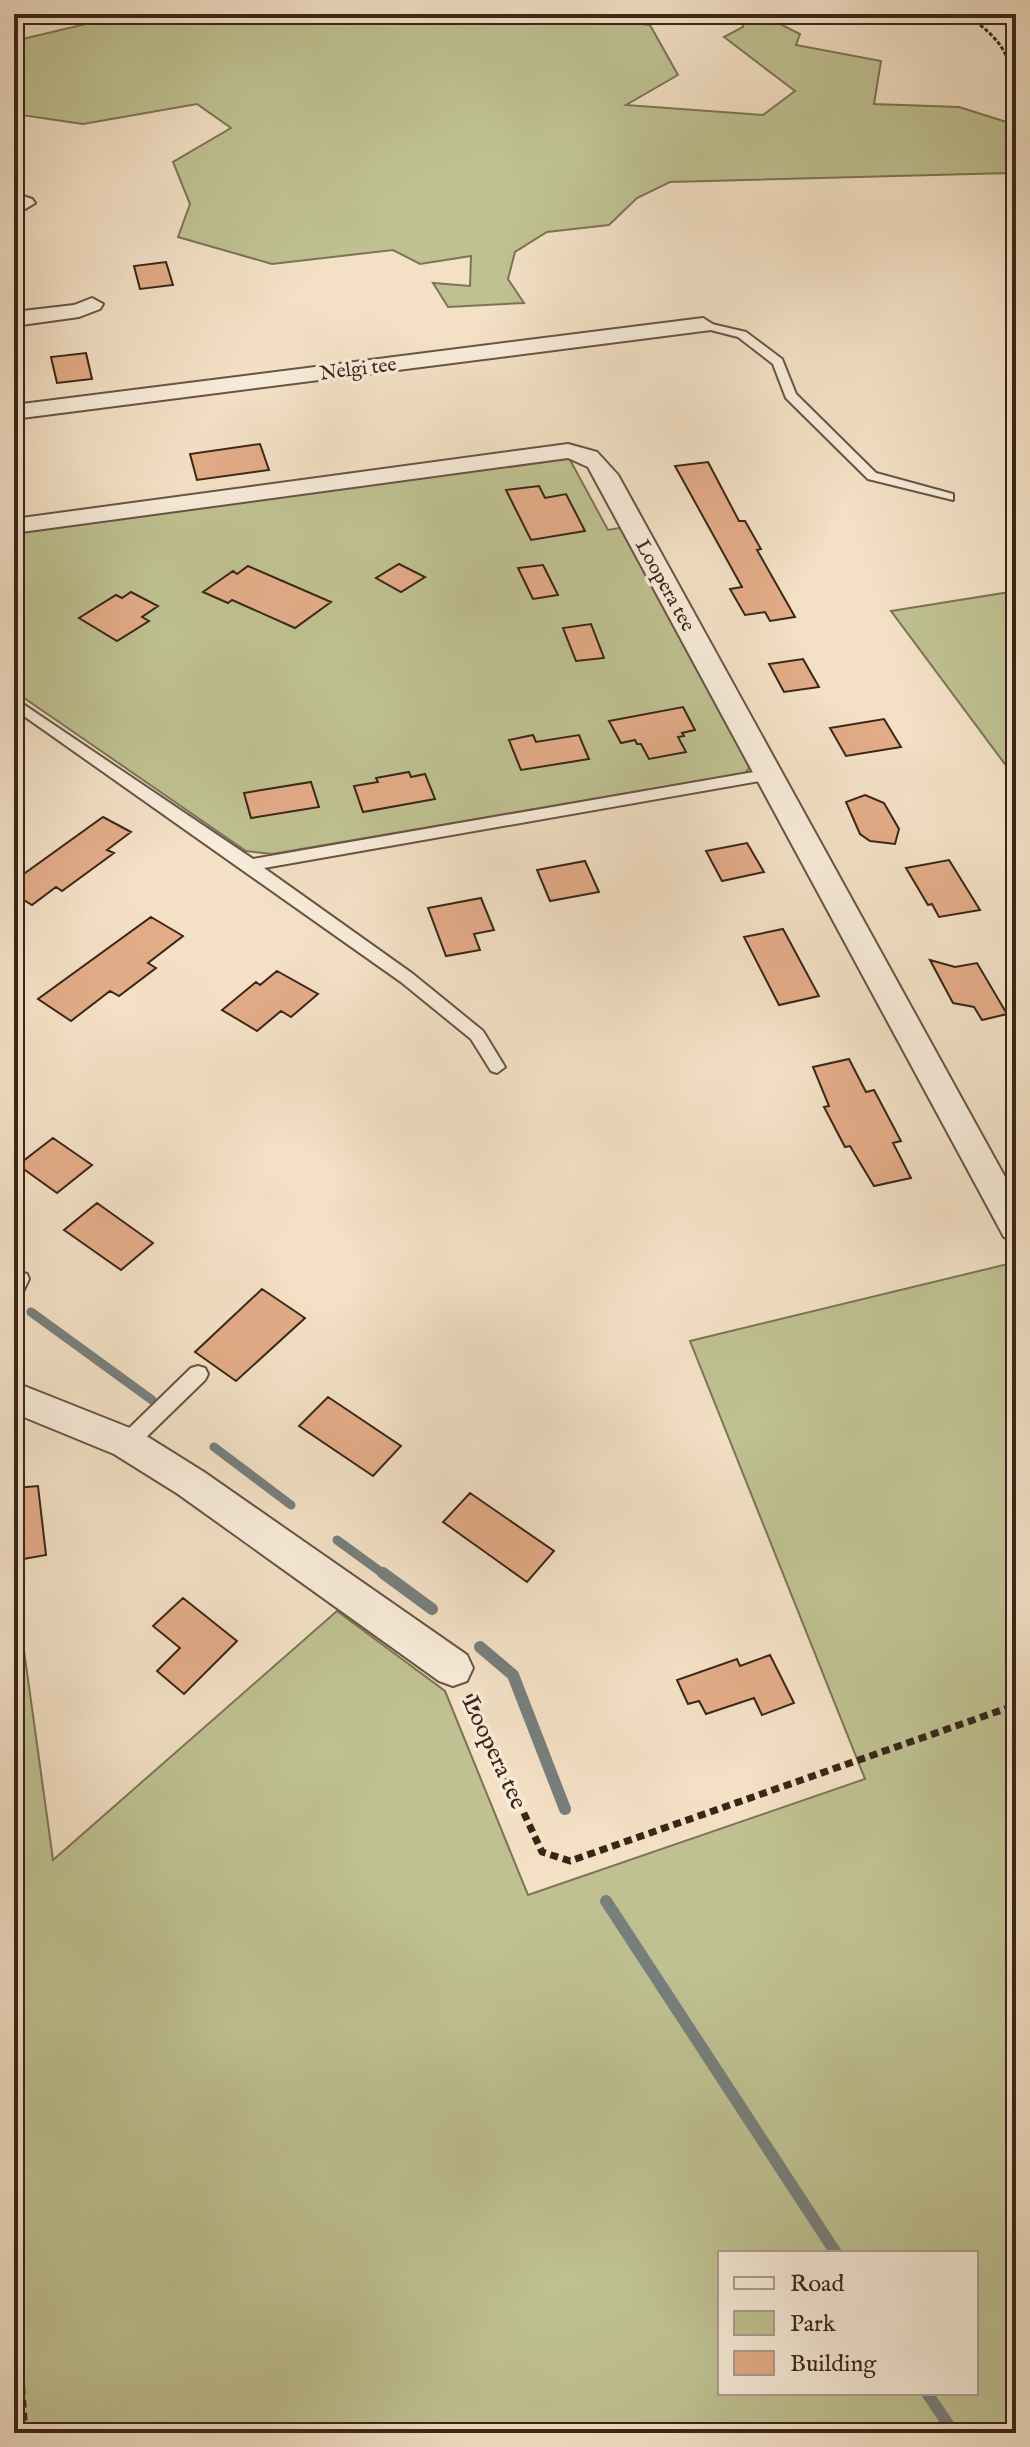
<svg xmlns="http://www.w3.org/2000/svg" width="1030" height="2447" viewBox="0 0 1030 2447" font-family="'IM FELL English',serif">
<rect width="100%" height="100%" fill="#f3e0c5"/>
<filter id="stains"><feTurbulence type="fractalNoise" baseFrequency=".0025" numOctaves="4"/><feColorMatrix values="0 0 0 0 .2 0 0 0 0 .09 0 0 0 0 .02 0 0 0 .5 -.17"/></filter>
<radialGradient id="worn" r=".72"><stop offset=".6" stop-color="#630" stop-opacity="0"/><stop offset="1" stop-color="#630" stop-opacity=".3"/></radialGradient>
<path fill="#bfc192" stroke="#7c7456" stroke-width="2" fill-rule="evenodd" d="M128 14H597L599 19 650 25 678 75 626 105 763 115 795 91 724 37 743 27V14H766L764 16 800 34 796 45 881 61 874 104 959 107 1016 125V162L1010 173 670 182 637 198 609 225 547 232 515 252 508 279 524 303 448 307 433 283 470 286 471 256 420 264 393 250 272 264 178 237 190 204 173 162 231 128 197 104 83 124 14 114V41Z
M569 458 608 530 624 527 751 766 745 773 272 854 246 851 14 691V532Z
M1016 591V779L891 611Z
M1016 1262V2430L1008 2433H14V1578L53 1860 337 1611 445 1691 528 1895 865 1779 690 1341ZM976 2253V2393H720V2253Z"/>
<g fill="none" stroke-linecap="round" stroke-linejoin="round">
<path stroke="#777f7c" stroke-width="9" d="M31 1312 152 1400
M214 1447 291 1505
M337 1540 385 1575"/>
<path stroke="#777f7c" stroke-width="12" d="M383 1573 432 1609
M480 1647 513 1675 565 1809
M606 1901 836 2253
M927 2393 954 2433"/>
</g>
<path fill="#e3ac88" stroke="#3a2619" stroke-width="2" d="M166 262 173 285 140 289 134 266Z
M86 353 92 379 57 383 51 357Z
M260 444 269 470 197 480 190 454Z
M708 462 739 521H745L761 549 757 550 795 617 770 621 765 612 745 615 730 589 742 587 675 466Z
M539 486 545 498 566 494 585 531 531 540 506 490Z
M399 564 425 577 401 592 376 578Z
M543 565 558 595 533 599 518 568Z
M248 566 331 602 295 628 232 600 228 603 203 592 233 571 237 574Z
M131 592 158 606 142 617 149 621 117 641 79 618 116 595 122 598Z
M591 624 604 658 576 661 563 628Z
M803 659 819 687 784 692 769 664Z
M683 707 695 730 682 733 684 736 678 737 686 752 649 759 641 744H637L635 740 621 743 609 721Z
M884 719 901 747 846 756 830 728Z
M533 735 536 742 579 735 589 759 521 770 509 740Z
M409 772 411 777 425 774 435 799 363 812 354 786 378 782 376 778Z
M311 782 319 807 251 818 244 793Z
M865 795 884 803 899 829 895 844 870 841 860 834 846 802Z
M103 817 131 832 107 850 114 853 62 891 56 887 32 905 14 894V881Z
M747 843 764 872 722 881 706 851Z
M949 860 980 910 939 917 932 904 928 905 906 868Z
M585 861 599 892 550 901 537 870Z
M481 898 494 930 474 934 480 950 446 956 428 908Z
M151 917 183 936 148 963 156 968 119 996 110 991 71 1021 38 999Z
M783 929 819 996 779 1005 744 937Z
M930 960 955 967 977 963 1007 1014 982 1020 974 1007 953 1003Z
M277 971 318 994 291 1017 281 1011 257 1031 222 1010 256 982 260 985Z
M849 1059 866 1092 874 1090 901 1141 893 1143 911 1178 874 1186 850 1146 845 1147 824 1107 829 1106 813 1067Z
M53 1138 92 1165 57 1193 18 1165Z
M97 1203 153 1243 121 1270 64 1230Z
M262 1289 305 1318 236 1381 195 1352Z
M328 1397 401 1446 373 1476 299 1426Z
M38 1486 46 1555 23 1559 16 1488Z
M470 1493 554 1551 527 1582 443 1522Z
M183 1598 237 1641 184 1694 157 1671 180 1648 153 1626Z
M770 1655 794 1703 762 1715 754 1698 706 1714 699 1701 688 1704 677 1680 737 1659 740 1666Z"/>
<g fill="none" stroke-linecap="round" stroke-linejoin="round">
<defs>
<path id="service" d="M703 322 746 332 782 359 796 394 876 473 953 494V500L868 479 786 398 773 364 738 337 699 327 697 325Z
M14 698 253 859 771 769 778 774 771 779 264 868 413 974 483 1031 505 1067 497 1073 491 1071 471 1039 401 982 14 709Z
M20 1272 27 1274 29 1279 21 1296 14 1298V1274Z
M198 1366 205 1368 208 1374 205 1380 134 1449 127 1451 120 1449 117 1443 120 1437 191 1368Z"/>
<path id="minor" d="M14 193 32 199 35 203 25 209 14 206Z
M92 298 103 304 100 309 79 317 14 326V312L74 305Z
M703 318 714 325 711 330 14 419V405Z
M568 444 597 452 618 475 1016 1197V1241L1004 1237 588 467 568 458 14 533V519Z
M14 1382 140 1432 204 1472 467 1655 473 1668 467 1681 453 1686 439 1681 178 1494 114 1454 14 1413Z"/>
</defs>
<use href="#service" stroke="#685444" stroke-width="4"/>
<use href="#minor" stroke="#685444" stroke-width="4"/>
<path stroke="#3a2619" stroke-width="3" stroke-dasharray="4 2" stroke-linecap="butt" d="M966 14C984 28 1006 43 1009 67 1012 84 1008 87 1016 104"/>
<path stroke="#3a2619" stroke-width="7" stroke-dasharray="8 5" stroke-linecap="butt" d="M469 1695 542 1852 570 1861 1016 1705
M14 2283 25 2433"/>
<use href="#service" fill="#f7ebd9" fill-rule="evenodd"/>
<use href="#minor" fill="#f7ebd9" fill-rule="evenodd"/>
</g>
<g text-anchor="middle" stroke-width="7" stroke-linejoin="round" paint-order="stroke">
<g font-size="20" fill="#3a2619" stroke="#f7ebd9">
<text transform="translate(358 368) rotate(-7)" y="7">Nelgi tee</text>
<text transform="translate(666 585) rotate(61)" y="7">Loopera tee</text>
</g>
<g font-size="24" fill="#3a2619" stroke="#f7ebd9">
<text transform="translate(495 1752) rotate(65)" y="8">Loopera tee</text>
</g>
</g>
<rect width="1030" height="2447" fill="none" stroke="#f3e0c5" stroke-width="48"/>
<rect x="16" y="16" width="998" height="2415" fill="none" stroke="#3a2619" stroke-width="4"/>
<rect x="24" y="24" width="982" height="2399" fill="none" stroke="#3a2619" stroke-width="2"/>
<rect x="718" y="2251" width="260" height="144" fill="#f7ebd9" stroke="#ab9c8c" stroke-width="2"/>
<rect x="734" y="2277" width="40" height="12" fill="#f7ebd9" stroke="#ab9c8c" stroke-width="2"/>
<text x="790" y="2291" font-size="24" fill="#3a2619">Road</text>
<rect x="734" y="2311" width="40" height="24" fill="#bfc192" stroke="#ab9c8c" stroke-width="2"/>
<text x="790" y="2331" font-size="24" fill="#3a2619">Park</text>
<rect x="734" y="2351" width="40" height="24" fill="#e3ac88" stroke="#ab9c8c" stroke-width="2"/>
<text x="790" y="2371" font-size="24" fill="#3a2619">Building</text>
<rect width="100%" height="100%" filter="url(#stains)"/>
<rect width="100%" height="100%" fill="url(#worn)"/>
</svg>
